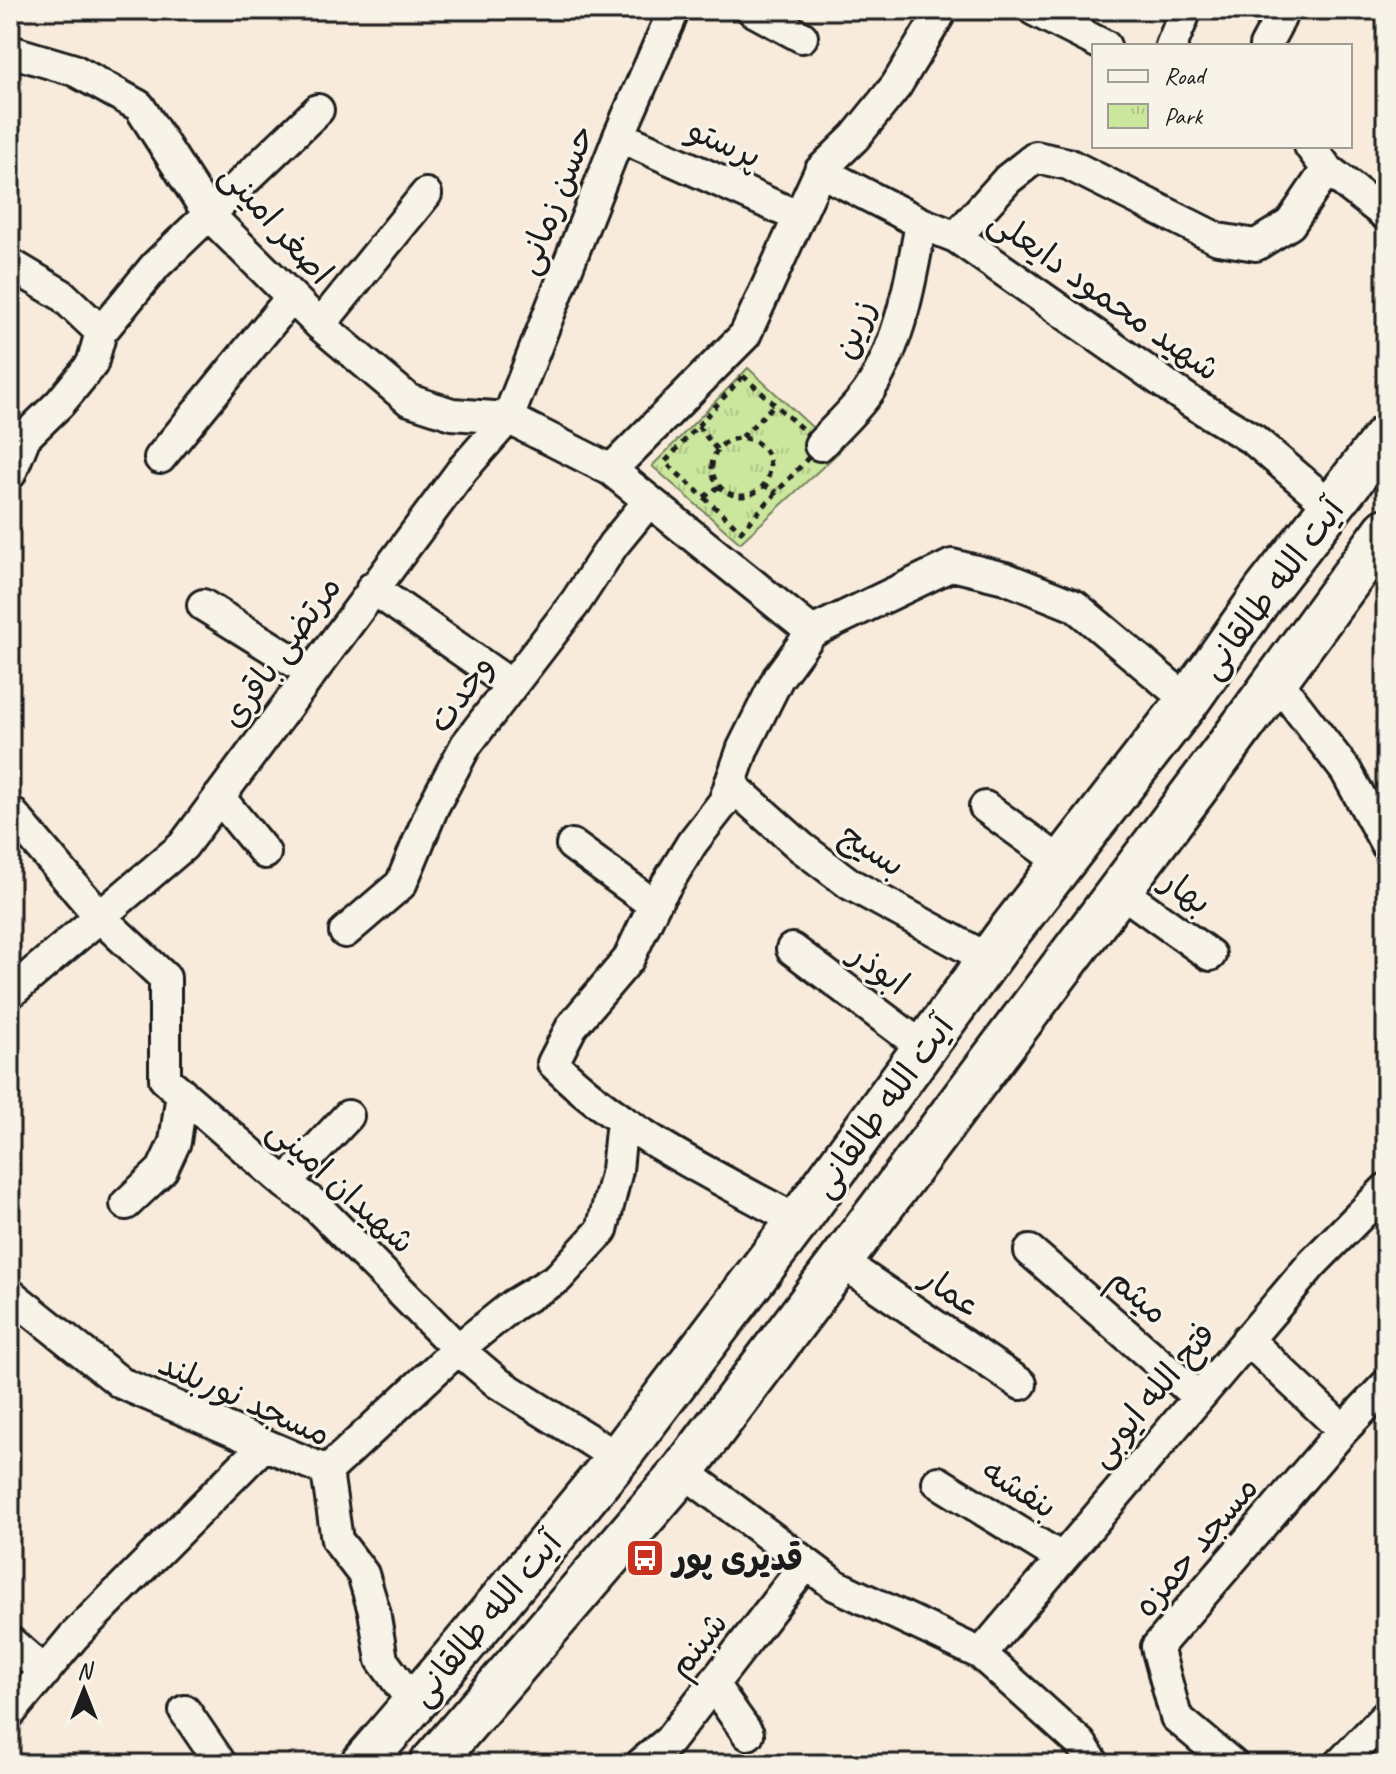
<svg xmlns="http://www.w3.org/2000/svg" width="1396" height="1774" viewBox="0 0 1396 1774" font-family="Caveat,'Playpen Sans Arabic',sans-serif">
<defs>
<pattern id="park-tufts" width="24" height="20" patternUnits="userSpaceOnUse" patternTransform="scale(2)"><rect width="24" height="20" fill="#cbe69d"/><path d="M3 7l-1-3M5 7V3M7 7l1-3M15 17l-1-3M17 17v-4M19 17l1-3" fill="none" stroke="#aec587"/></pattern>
</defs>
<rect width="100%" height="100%" fill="#f8ebdc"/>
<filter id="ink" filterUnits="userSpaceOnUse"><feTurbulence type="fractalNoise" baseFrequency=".0125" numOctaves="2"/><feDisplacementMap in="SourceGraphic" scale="16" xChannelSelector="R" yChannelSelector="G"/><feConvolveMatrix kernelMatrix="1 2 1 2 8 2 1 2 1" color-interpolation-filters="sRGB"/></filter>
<g filter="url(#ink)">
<path fill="url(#park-tufts)" stroke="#74815c" stroke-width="2" d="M748 368 839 452 740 543 652 466Z"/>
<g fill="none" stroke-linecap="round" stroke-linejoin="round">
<defs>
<path id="street" d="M752 10 802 37
M1034 10 1105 46
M1171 46 1186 10
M1265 46 1280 18
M10 51 74 70 139 106 209 215 320 325 409 400 452 414 508 418 611 470 812 632
M619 136 799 217
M1310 146 1327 169 1386 215
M820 171 921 223 956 237 1191 402 1254 440 1331 506
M956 237 1008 179 1036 157 1068 164 1218 239 1256 245 1290 224 1327 169
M10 264 62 295 101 332
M320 325 426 194
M820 445C836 427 857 409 870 389 901 340 911 279 921 223
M160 458 291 298
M611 470 745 335 820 171 855 137 896 86 942 10
M10 474 25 437 60 403 92 364 101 332 156 265 318 110
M372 588 511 685
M203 605 311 672
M1276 680 1346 771 1386 844
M730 784 801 847 850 884 988 959
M219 797 265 853
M985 807 1062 863
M10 811 101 918 165 978V1079L285 1183 314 1204 458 1349 498 1383 618 1458
M572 845 654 905
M1119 890 1210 955
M345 932 401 884 433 807 466 745 575 603 613 545 649 501
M792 949 924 1048
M10 993 183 846 463 469 508 418 619 136 674 10
M285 1183 348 1116
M126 1204 162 1170 175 1142 182 1093
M798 1221C712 1175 622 1132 553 1063L572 1026 628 960 654 905 692 843 724 802 743 748 778 678 812 632 952 565 1005 578 1075 606 1188 701
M1030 1251 1198 1397
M840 1261 1021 1384
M10 1294 121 1383 327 1471 337 1540 363 1574 374 1611 382 1660 414 1704
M1247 1339 1343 1430
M327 1471 458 1349 513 1305 558 1278 602 1230 617 1170 622 1120
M683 1471 835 1585 981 1654 1081 1744 1094 1764
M938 1482 1061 1558
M10 1642 45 1672
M981 1654 1312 1264 1386 1189
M714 1686 748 1734
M185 1711 221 1764
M10 1713 74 1636 264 1445
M641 1764 669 1741 806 1564
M1232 1764 1176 1717 1157 1647 1343 1430 1386 1385
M1340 1764 1386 1716"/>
<path id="secondary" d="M362 1764 464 1645 618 1458 798 1221 1005 937 1188 701 1264 593 1386 436
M431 1764 683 1471 1228 746 1386 530"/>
</defs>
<use href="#street" stroke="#1c1c1c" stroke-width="36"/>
<use href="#secondary" stroke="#1c1c1c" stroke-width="48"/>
<path stroke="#1c1c1c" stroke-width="5" stroke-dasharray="6 6" stroke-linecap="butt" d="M743 376 820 445 741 531 665 462Z
M698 426 717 450
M742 437 775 404
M712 467a29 29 0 1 1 58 0a29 29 0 1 1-58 0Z
M763 485 777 492
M704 497 720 486"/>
<use href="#street" stroke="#f7f3e8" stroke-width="30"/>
<use href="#secondary" stroke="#f7f3e8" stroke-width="42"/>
</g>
</g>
<defs>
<symbol id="bus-square" viewBox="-11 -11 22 22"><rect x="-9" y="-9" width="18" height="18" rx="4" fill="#c8321e" stroke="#f7f3e8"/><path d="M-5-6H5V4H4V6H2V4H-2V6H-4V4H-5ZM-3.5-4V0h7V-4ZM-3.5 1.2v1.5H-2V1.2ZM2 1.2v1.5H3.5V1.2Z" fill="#fff"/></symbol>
</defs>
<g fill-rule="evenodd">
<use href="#bus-square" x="623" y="1536" width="44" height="44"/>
</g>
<g text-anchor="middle" stroke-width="6" stroke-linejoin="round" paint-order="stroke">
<g font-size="34" fill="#1c1c1c" stroke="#f7f3e8">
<text transform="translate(725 142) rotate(24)" y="12">پرستو</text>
<text transform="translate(554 199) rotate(-68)" y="12">حسن زمانی</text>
<text transform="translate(277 223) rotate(48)" y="12">اصغر امینی</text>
<text transform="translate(1105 294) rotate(35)" y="12">شهید محمود دایعلی</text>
<text transform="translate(853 329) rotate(-69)" y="12">زرین</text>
<text transform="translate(1271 588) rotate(-53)" y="12">آیت الله طالقانی</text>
<text transform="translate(280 651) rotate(-54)" y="12">مرتضی باقری</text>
<text transform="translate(460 693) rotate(-54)" y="12">وحدت</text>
<text transform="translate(873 849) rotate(33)" y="12">بسیج</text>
<text transform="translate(1187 891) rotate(35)" y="12">بهار</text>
<text transform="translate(880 968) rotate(37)" y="12">ابوذر</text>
<text transform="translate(882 1106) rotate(-54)" y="12">آیت الله طالقانی</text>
<text transform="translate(342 1185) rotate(42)" y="12">شهیدان امینی</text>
<text transform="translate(952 1291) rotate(34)" y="12">عمار</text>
<text transform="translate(1139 1295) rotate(41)" y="12">میثم</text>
<text transform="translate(1151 1394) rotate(-50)" y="12">فتح الله ایوبی</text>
<text transform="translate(245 1398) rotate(24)" y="12">مسجد نوربلند</text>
<text transform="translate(1020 1488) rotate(32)" y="12">بنفشه</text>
<text transform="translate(1195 1546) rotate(-50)" y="12">مسجد حمزه</text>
<text transform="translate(485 1618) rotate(-50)" y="12">آیت الله طالقانی</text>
<text transform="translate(697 1644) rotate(-52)" y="12">شبنم</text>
</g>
<g font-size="34" font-weight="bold" fill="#1c1c1c" stroke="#f7f3e8" text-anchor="start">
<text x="673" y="1570">قدیری پور</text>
</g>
</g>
<rect width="1396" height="1774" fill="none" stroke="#f7f3e8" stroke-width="40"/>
<rect x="20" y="20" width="1356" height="1734" fill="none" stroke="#1c1c1c" stroke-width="3" filter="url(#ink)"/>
<rect x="1092" y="44" width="260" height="104" fill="#f7f3e8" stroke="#9f9d96" stroke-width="2"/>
<rect x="1108" y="70" width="40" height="12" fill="#f7f3e8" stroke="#9f9d96" stroke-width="2"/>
<text x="1164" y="84" font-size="24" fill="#1c1c1c">Road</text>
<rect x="1108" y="104" width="40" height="24" fill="url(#park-tufts)" stroke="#9f9d96" stroke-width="2"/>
<text x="1164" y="124" font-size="24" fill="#1c1c1c">Park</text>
<g transform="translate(84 1690)" stroke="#f7f3e8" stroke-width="6" paint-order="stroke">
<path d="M0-6L14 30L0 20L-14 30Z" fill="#1c1c1c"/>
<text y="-12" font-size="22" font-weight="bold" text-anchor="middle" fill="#1c1c1c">N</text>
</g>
</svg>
